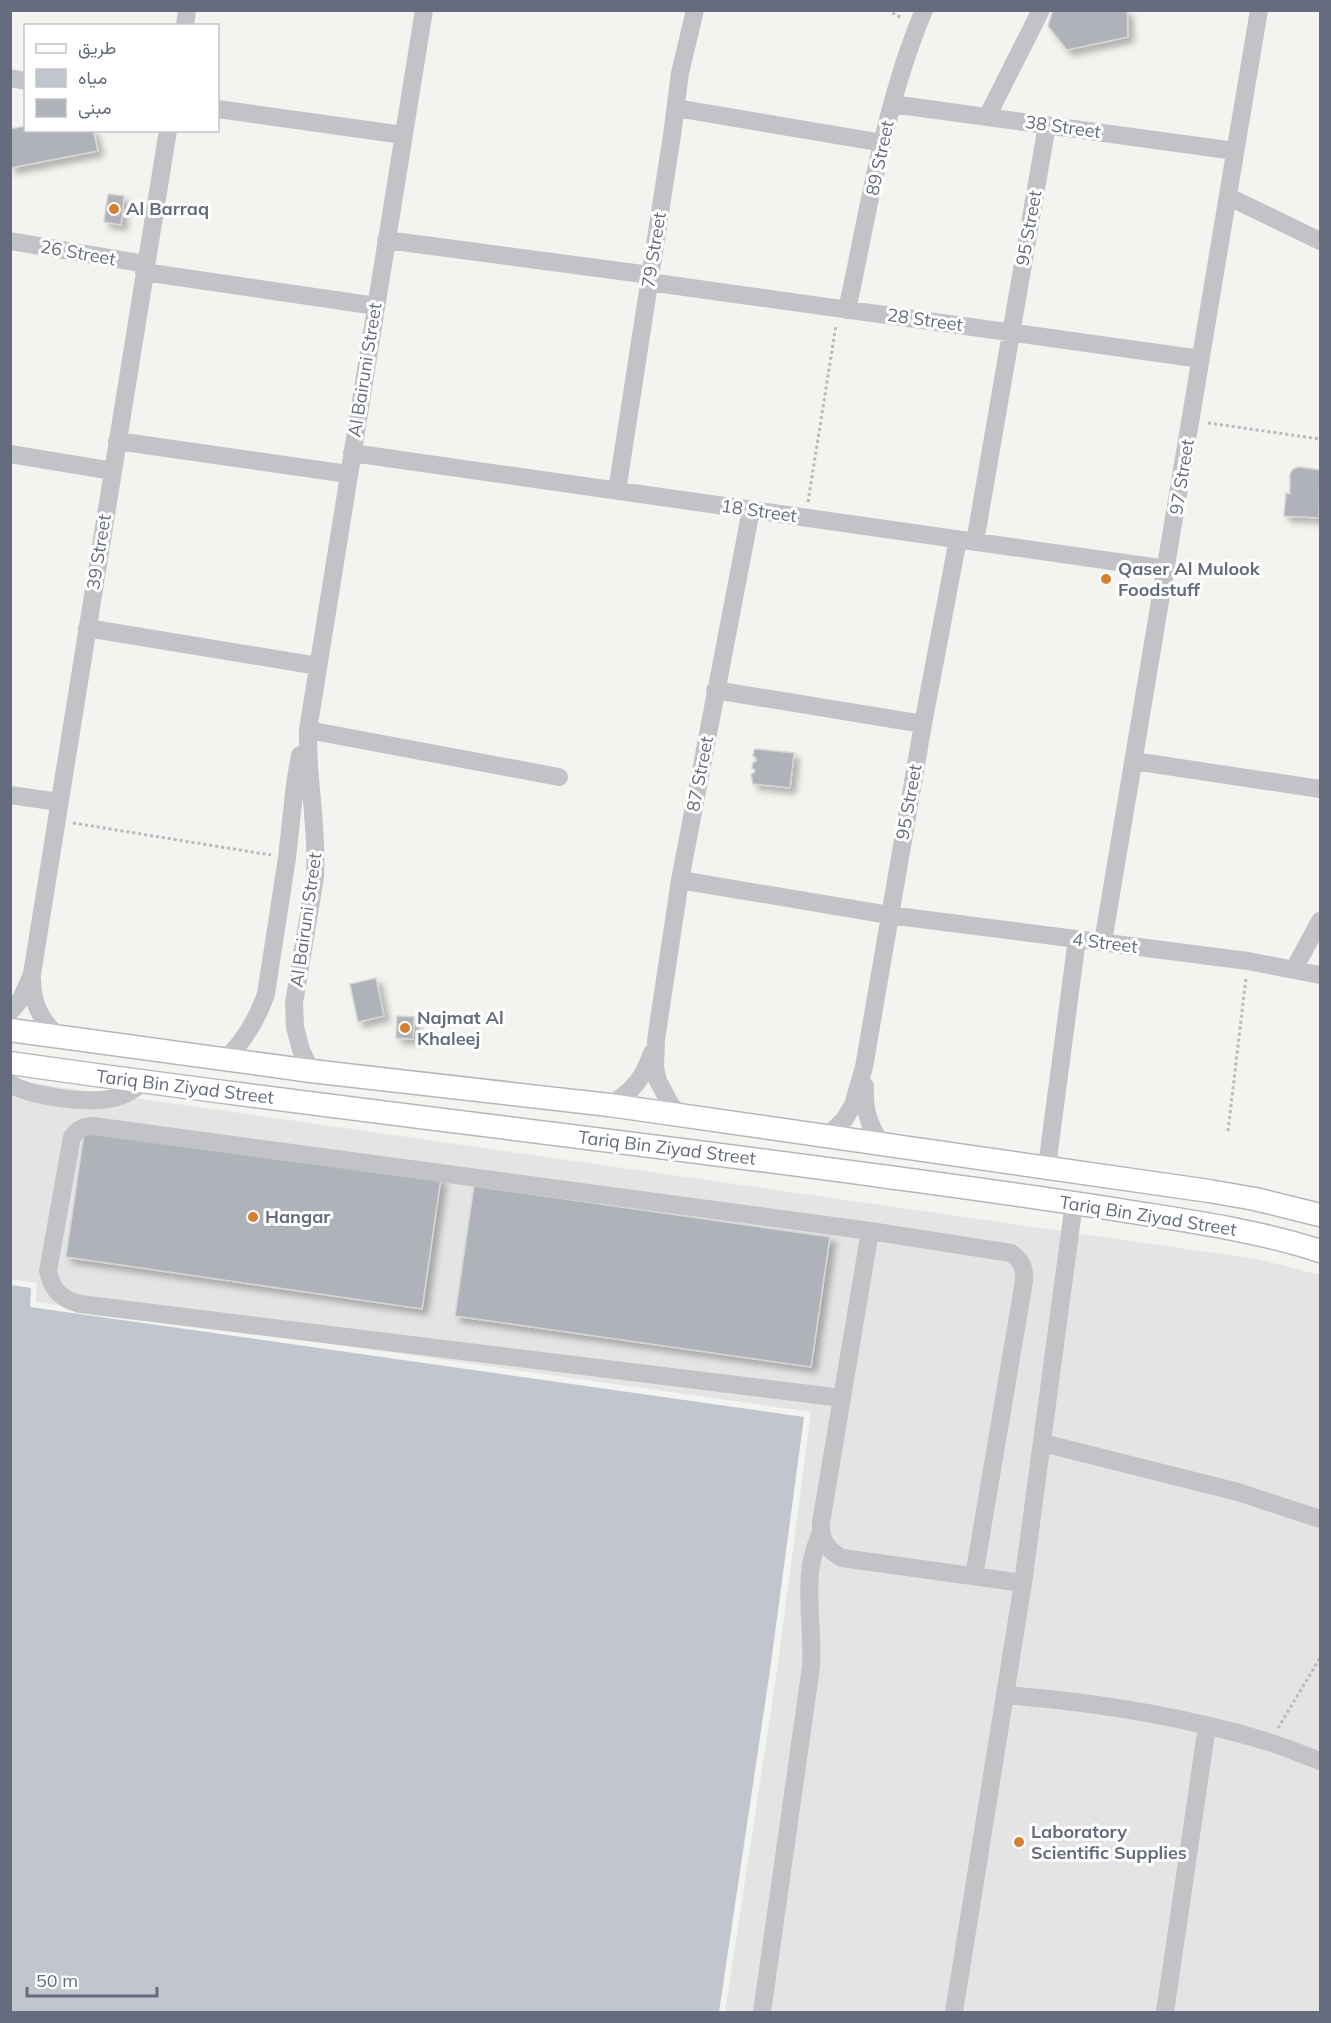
<svg xmlns="http://www.w3.org/2000/svg" width="1331" height="2023" viewBox="0 0 1331 2023" font-family="Mulish,Vazirmatn,sans-serif">
<defs>
<filter id="shadow"><feDropShadow dx="5.5" dy="5.5" stdDeviation="3" flood-color="#0004"/></filter>
</defs>
<rect width="100%" height="100%" fill="#f3f4f0"/>
<path fill="#e3e4e3" d="M10 1080 1257 1259 1320 1275V2012H725L777 1671 811 1412 36 1302 37 1283 11 1279Z"/>
<path fill="#c1c5cd" d="M10 1285 31 1288 30 1307 804 1417 770 1670 719 2012H11Z"/>
<path fill="#afb2b8" stroke="#d4d5d3" stroke-width="1.5" filter="url(#shadow)" d="M1053 10H1127L1128 37 1067 50 1048 26Z
M26 126V130H93L98 151 10 168V129Z
M108 194 124 196 121 225 104 222Z
M1299 467 1320 470 1319 518 1284 516 1286 493 1290 494V474L1293 469Z
M756 749 794 753 790 788 753 784 751 774 754 773 755 770 752 768 753 763 756 761V758L753 756 754 750Z
M376 978 384 1016 358 1022 350 984Z
M397 1016 414 1017 413 1039 396 1038Z
M85 1127 441 1178 422 1309 66 1257Z
M474 1186 830 1237 811 1367 455 1316Z"/>
<g fill="none" stroke-linecap="round" stroke-linejoin="round">
<defs>
<path id="major" d="M10 1030 311 1071 609 1105 1209 1191 1255 1199 1320 1215
M10 1063C303 1105 596 1137 888 1177 969 1188 1051 1199 1132 1212 1195 1222 1259 1231 1320 1251"/>
</defs>
<use href="#major" stroke="#b5b6bb" stroke-width="25"/>
<path stroke="#b9babd" stroke-width="3" stroke-dasharray="3 3" stroke-linecap="butt" d="M887 10 902 18
M1208 423 1320 439
M808 502 836 325
M73 823 271 855
M1228 1131 1246 978
M1278 1728 1320 1658"/>
<path stroke="#c2c3c7" stroke-width="18" d="M185 26 187 10
M10 78 26 81
M892 104 1235 151
M676 108 883 143
M218 109 403 135
M987 117 1041 10
M1229 197 1320 241
M386 240 650 275
M10 241 146 264
M144 272 376 306
M649 282 1201 359
M847 310C869 209 884 105 924 10
M117 441 348 474
M352 453 1167 569
M10 454 113 471
M617 491 672 135 680 73 695 10
M975 542 1047 125
M87 628 318 666
M715 690 923 724
M308 730 559 777
M1134 761 1320 789
M10 795 59 802
M680 880 889 915 1248 961 1320 975
M1103 942 1259 10
M1294 969 1320 921
M32 979C32 1003 41 1021 59 1037
M10 1012 21 999 32 974 168 130
M225 1060C245 1040 257 1020 266 994L287 858 295 784 300 755
M311 1071 301 1050 295 1027 294 1003 315 877C318 828 307 780 308 730L424 10
M10 1084C34 1097 89 1104 114 1098 125 1095 134 1090 143 1082
M865 1086C864 1109 868 1124 881 1143
M609 1105C632 1093 644 1077 652 1053
M681 1115 671 1105 658 1081 655 1067 656 1040 680 880 751 510
M827 1136 844 1120 853 1105 864 1067 923 724 958 539
M1047 1166 1077 939
M870 1231 821 1523C820 1540 827 1550 842 1558L1023 1583
M842 1398 80 1304C61 1299 52 1290 48 1271L72 1137C78 1129 82 1127 93 1126L870 1231 1011 1253C1022 1261 1025 1268 1024 1281L974 1576
M1043 1443 1238 1492 1320 1519
M1005 1695C1095 1702 1183 1716 1269 1742 1286 1747 1303 1755 1320 1761
M762 2012 811 1667C813 1635 807 1604 810 1573 811 1558 816 1545 821 1532
M954 2012 1023 1583 1074 1203
M1165 2012 1207 1726"/>
<use href="#major" stroke="#fff" stroke-width="22"/>
</g>
<g fill="#d5802f" stroke="#fff" stroke-width="2">
<circle cx="114" cy="209" r="6"/>
<circle cx="1106" cy="579" r="6"/>
<circle cx="405" cy="1028" r="6"/>
<circle cx="253" cy="1217" r="6"/>
<circle cx="1019" cy="1842" r="6"/>
</g>
<g text-anchor="middle" stroke-width="6" stroke-linejoin="round" paint-order="stroke">
<g font-size="18" fill="#656c7e" stroke="#fff">
<text transform="translate(1063 127) rotate(8)" y="6">38 Street</text>
<text transform="translate(880 158) rotate(-78)" y="6">89 Street</text>
<text transform="translate(1029 228) rotate(-80)" y="6">95 Street</text>
<text transform="translate(654 250) rotate(-81)" y="6">79 Street</text>
<text transform="translate(78 253) rotate(10)" y="6">26 Street</text>
<text transform="translate(925 320) rotate(8)" y="6">28 Street</text>
<text transform="translate(365 370) rotate(-81)" y="6">Al Bairuni Street</text>
<text transform="translate(1182 477) rotate(-81)" y="6">97 Street</text>
<text transform="translate(759 511) rotate(8)" y="6">18 Street</text>
<text transform="translate(99 552) rotate(-81)" y="6">39 Street</text>
<text transform="translate(700 774) rotate(-79)" y="6">87 Street</text>
<text transform="translate(909 802) rotate(-80)" y="6">95 Street</text>
<text transform="translate(306 920) rotate(-82)" y="6">Al Bairuni Street</text>
<text transform="translate(1105 943) rotate(7)" y="6">4 Street</text>
<text transform="translate(185 1087) rotate(7)" y="6">Tariq Bin Ziyad Street</text>
<text transform="translate(667 1148) rotate(7)" y="6">Tariq Bin Ziyad Street</text>
<text transform="translate(1148 1216) rotate(9)" y="6">Tariq Bin Ziyad Street</text>
</g>
<g font-size="18" font-weight="bold" fill="#656c7e" stroke="#fff" text-anchor="start">
<text x="126" y="215">Al Barraq</text>
<text x="1118" y="575">Qaser Al Mulook<tspan x="1118" dy="21">Foodstuff</tspan></text>
<text x="417" y="1024">Najmat Al<tspan x="417" dy="21">Khaleej</tspan></text>
<text x="265" y="1223">Hangar</text>
<text x="1031" y="1838">Laboratory<tspan x="1031" dy="21">Scientific Supplies</tspan></text>
</g>
</g>
<rect width="1331" height="2023" fill="none" stroke="#656c7e" stroke-width="24"/>
<rect x="24" y="24" width="195" height="108" fill="#ffffff" stroke="#c1c4cb" stroke-width="1.5"/>
<rect x="36" y="44" width="30" height="9" fill="#ffffff" stroke="#c1c4cb" stroke-width="1.5"/>
<text x="78" y="54" font-size="18" fill="#656c7e">طريق</text>
<rect x="36" y="69" width="30" height="18" fill="#c1c5cd" stroke="#c1c4cb" stroke-width="1.5"/>
<text x="78" y="84" font-size="18" fill="#656c7e">مياه</text>
<rect x="36" y="99" width="30" height="18" fill="#afb2b8" stroke="#c1c4cb" stroke-width="1.5"/>
<text x="78" y="114" font-size="18" fill="#656c7e">مبنى</text>
<path d="M27 1987v9h130v-9" fill="none" stroke="#656c7e" stroke-width="3"/>
<text x="36" y="1987" font-size="18" fill="#656c7e" stroke="#ffffff" stroke-width="4.5" paint-order="stroke">50 m</text>
</svg>
